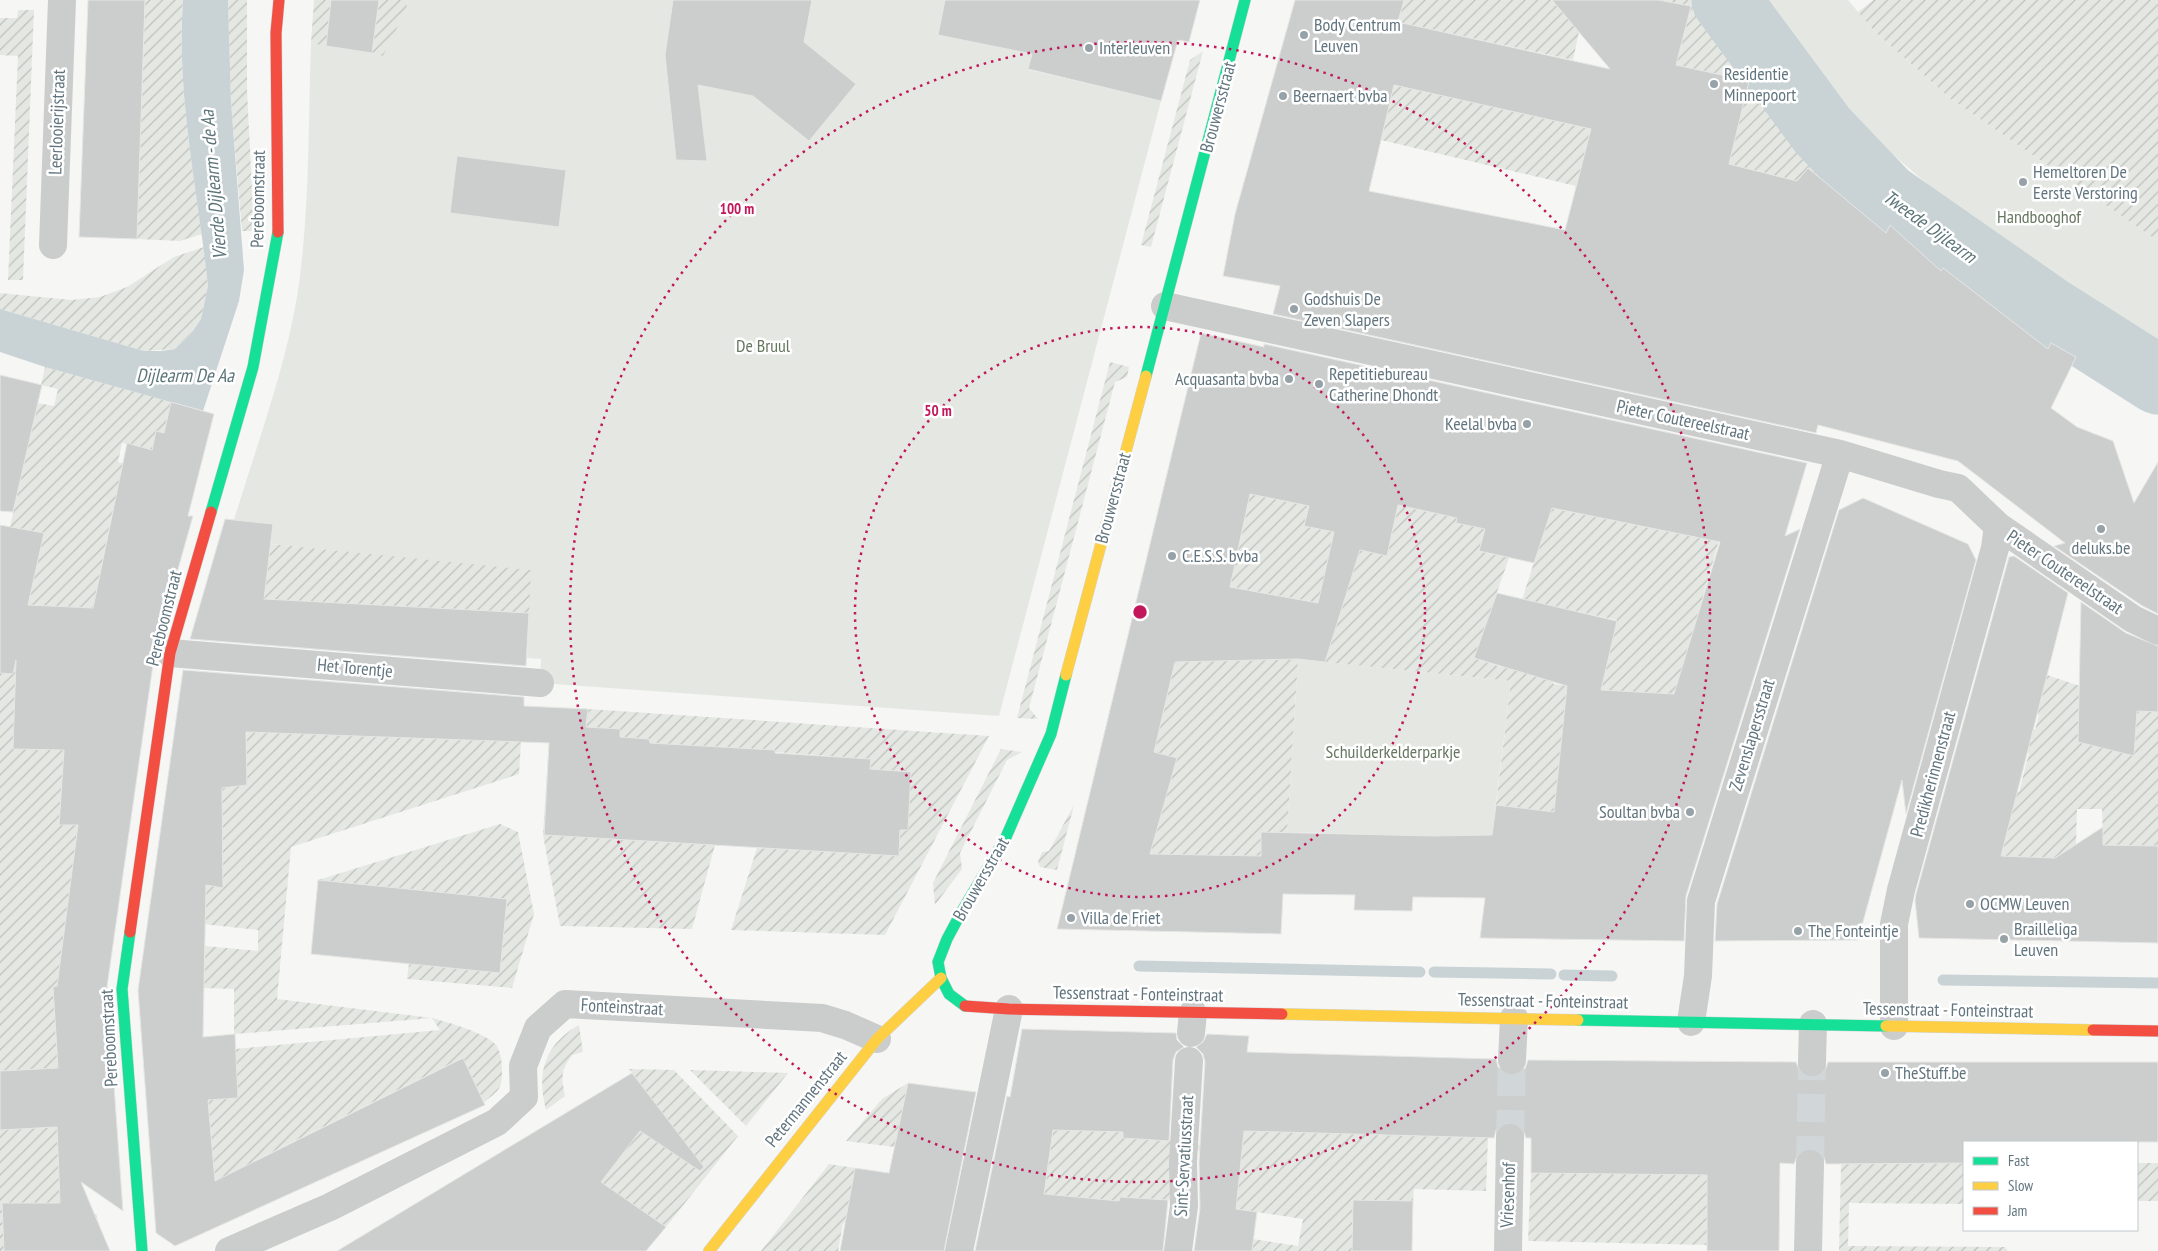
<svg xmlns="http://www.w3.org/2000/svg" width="2158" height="1251" viewBox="0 0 2158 1251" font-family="'PT Sans Narrow',sans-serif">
<defs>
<pattern id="garden-furrows" width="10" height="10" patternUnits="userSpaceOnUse" patternTransform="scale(1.25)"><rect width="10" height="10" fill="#e5e8e2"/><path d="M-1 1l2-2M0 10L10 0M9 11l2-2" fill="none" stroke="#bdc1bc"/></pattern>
</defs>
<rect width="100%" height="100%" fill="#f6f6f5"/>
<path fill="#e5e8e2" d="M408 0H673L758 9 809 18 812 0H945L939 35 1032 54 1029 70 1161 101 999 716 540 683 541 659 527 658 529 613 340 551 271 544 273 524 234 520C256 447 284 373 297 297 310 214 308 127 311 43L383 55 406 10Z
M1760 0H1848L1876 33 1951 99 2158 241V346L2011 256 1840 109Z
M1298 659 1511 681 1491 842 1433 836 1287 832Z"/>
<path fill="url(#garden-furrows)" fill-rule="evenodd" d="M145 0H183C177 79 191 156 202 234L180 241 137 239Z
M228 0H247V90L254 231H242L231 102Z
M314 0H331L326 46 311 43Z
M379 0H408L406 10 383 56 372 53Z
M1404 0H1552L1579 32 1573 60 1398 22Z
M1658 0H1700L1814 164 1890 225 1852 300 1785 211 1808 169 1797 181 1729 164 1749 81 1676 65 1690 6Z
M1873 0H2158V241L1951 99 1876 33 1858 12Z
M18 10H34L23 280H8L18 56 0 55V18H17Z
M1203 51 1151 247 1141 245 1190 60Z
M1394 85 1591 129 1576 186 1381 140Z
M204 247 208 286 201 319 191 334 175 349 144 351 0 309V293L71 300 100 297 127 287 174 257Z
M1110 362 1129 367 1127 377 1115 382 1029 708 1038 719 1017 718Z
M45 367 171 402 164 433 156 431 152 450 122 443 118 462 147 469 112 513 98 584V660L16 656 14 749H41L42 691 85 751H64L59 824 78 825 58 986 53 987 58 1068 0 1071V655L52 607 28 605 44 533 10 527 37 403 54 406 58 389 41 385Z
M1250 494 1309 506 1304 526 1334 532 1372 497 1387 556 1398 505 1429 512 1432 503 1485 529 1479 551 1509 558 1474 658 1501 667 1551 508 1695 537 1703 510 1720 537 1675 694 1654 786 1499 844 1504 806 1496 805 1511 681 1325 662 1318 603 1195 580 1239 548ZM1575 611 1617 620 1601 690 1553 684Z
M271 544 531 570 529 613 389 606 254 612 261 559 269 560Z
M1298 659 1287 832H1261V856L1172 855 1171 875 1135 842 1160 816 1177 758 1154 752 1175 662Z
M2005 661 2098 692 2133 756 2137 711 2158 712V846L2103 845 2102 809H2077L2076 844 2025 877 2026 857 2001 856 2004 845 1958 834 1973 780 2019 792 2029 753 1983 741 1990 719 2035 730 2039 715 1994 703Z
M246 679 521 742 519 774 291 847 277 999 432 1018C447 1022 486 1033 496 1045 501 1052 502 1063 502 1071 502 1090 498 1091 484 1102L462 1058 254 1161 256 1169 198 1195 212 1147 208 1100 235 1049 440 1030 432 1018 234 1034V989L204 988 205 946 258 951V930L184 922 189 883 223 887 222 788 247 785Z
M551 707 544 835 715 845 692 929 560 926 543 835 551 707 588 709 989 736 885 935 731 930 757 848 899 855 900 830H908L911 772 870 769 871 759 650 743 649 739 620 737 586 727 587 709Z
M1001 749 1022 752 1007 760 960 853 962 869 935 905 933 883Z
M1074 805 1057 870 1040 867 1038 862 1042 852 1049 851Z
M500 824 518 832 534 914 512 988 407 979 409 964 500 972 507 899 318 880Z
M579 1025 583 1052 572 1055C561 1071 561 1076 565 1096L546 1110C536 1073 545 1044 579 1025Z
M629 1069 674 1070 738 1136 666 1227 619 1195 483 1251 648 1094Z
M690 1070 788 1073 746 1126Z
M908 1083 895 1147 846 1141 882 1099Z
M57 1127 61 1216 96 1214 98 1223 77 1232 2 1203 4 1243 7 1251H0V1130Z
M1053 1130 1123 1132 1124 1138 1174 1141 1170 1200 1120 1197 1114 1251 1044 1194Z
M1244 1131 1488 1138 1486 1191 1414 1189 1413 1201 1354 1200 1352 1251H1252L1253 1239 1298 1246 1303 1219 1236 1209 1211 1151 1196 1150 1197 1145 1242 1148Z
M1964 1163V1204L1849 1203 1848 1246 2005 1247 2008 1251H1839L1841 1164Z
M2137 1163H2158V1201H2137Z
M829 1164 855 1168 851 1189 870 1228 843 1223 838 1251H761Z
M1531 1173 1707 1175V1245L1528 1241Z"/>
<path fill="#c9d3d5" d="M183 0H228L231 102 244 270 239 301 203 411 45 367 0 352V309L144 351H161L175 349 191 334 201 319 208 286C198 190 176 96 183 0Z"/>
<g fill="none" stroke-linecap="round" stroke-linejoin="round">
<path stroke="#c9d3d5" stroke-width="11" d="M1139 966 1420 972
M1434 972 1551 974
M1564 975 1612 976
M1943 980 2158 983"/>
<path stroke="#c9d3d5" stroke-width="69" d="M1726 0 1823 131 1886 197 2048 310 2158 380"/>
</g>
<path fill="#cccece" stroke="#e6e6e5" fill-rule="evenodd" d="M88 0H145L137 239 79 237Z
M331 0H379L372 53 326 46Z
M673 0H812L804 42 856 84 809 141 753 96 698 85 707 161 676 160 665 55Z
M945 0H1200L1189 42 1178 40 1161 101 1028 69 1032 54 938 35Z
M1295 0H1404L1398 22 1610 69 1552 0H1658L1691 6 1676 65 1749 81 1729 164 1797 181 1808 168 1886 233 1890 225 1941 271 1943 268 2048 349 2051 343 2076 357 2051 408 2077 427 2113 441 2134 503 2158 462V614L2141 605 2054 546 2065 543 1958 461 1818 425 1816 433 1273 314 1280 286 1223 276 1235 214ZM1394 85 1591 129 1565 230 1369 191Z
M457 156 566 170 559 227 450 213Z
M1201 333 1264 347V344L1807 463 1785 536 1800 529 1686 896 1684 941 1480 938 1485 898 1413 897 1412 911 1354 910 1355 895 1283 894 1281 934 1057 929ZM1250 494 1309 506 1304 526 1334 532 1318 603 1230 587ZM1398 505 1457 518 1456 523 1485 529 1479 551 1534 563 1552 508 1720 542 1674 694 1601 690 1617 621 1497 593 1474 658 1567 686 1554 812 1496 805 1492 835 1433 836 1261 832V856L1150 854 1177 758 1154 752 1175 662 1298 659 1325 662 1360 550 1387 556Z
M0 375 42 385 13 512 0 511Z
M171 402 214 414 188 516H193L155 651 107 987 123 1211 81 1182 110 1251H4L2 1203H60L57 1127 0 1130V1071L58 1068 53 987 57 986 78 825H59L64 750 13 749 16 660 13 674 0 673V525L44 533 28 605 93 608 127 443 152 450 156 431 164 433Z
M1863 498 1968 544 1976 560 1906 814 1902 780 1858 940 1715 941 1717 904 1839 510Z
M225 519 273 524 264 599 529 613 526 666 190 639Z
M2014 556 2068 593 2001 856 2055 858 2103 827V845L2158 846V943L1919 938 1915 900 1916 894 2009 557Z
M2081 602 2126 633 2158 646V712L2137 711 2134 756 2078 742Z
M183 670 524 697V706L588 709 586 727 620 729V737L649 739 650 743 775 750V753L871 759 870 769 911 772 908 830H900L899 856 544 835 549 743 246 732 247 785 222 788 223 888 206 885 203 1037 235 1034 238 1098 208 1100 215 1181 463 1058 485 1105 175 1246 156 1233 138 990Z
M318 880 507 899 500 973 311 954Z
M1022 1029 1176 1033 1177 1040 1184 1047 1176 1052 1173 1060 1169 1141 1123 1138V1132L1053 1130 1044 1194 1119 1201 1120 1197 1168 1200 1163 1251H975L1007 1096 1010 1097Z
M1207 1034 1249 1036 1247 1052 1496 1059 1498 1067 1503 1073 1512 1076 1520 1074 1525 1069 1528 1060 1796 1062 1799 1070 1803 1075 1812 1078 1819 1076 1825 1071 1828 1062H2158V1142H1964V1163L1826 1164 1824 1157 1818 1151 1810 1148 1803 1150 1797 1156 1794 1164 1780 1163 1779 1251H1707V1175L1531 1173V1138H1526L1523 1130 1518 1125 1511 1122 1502 1125 1496 1130 1494 1138 1244 1131 1236 1209 1257 1212 1252 1251H1194L1200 1208 1199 1162 1205 1062 1203 1054 1196 1047 1203 1042Z
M632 1073 704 1167 700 1171 640 1131 601 1182 666 1227 646 1251H337Z
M908 1083 976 1092 944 1251H840L855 1168 889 1173Z
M1353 1200 1413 1201 1412 1251H1352Z"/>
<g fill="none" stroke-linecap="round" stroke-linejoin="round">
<path stroke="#d1d6d8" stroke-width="28" stroke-dasharray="28 14" stroke-linecap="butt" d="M1510 1138 1512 1060
M1810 1164 1812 1062"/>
<defs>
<path id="fast" d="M1146 376 1245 0
M211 512 253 367 278 232
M130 932 122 989 142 1251
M965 1006 949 994 941 978 938 962 947 939 962 911 1006 837 1051 734 1066 675
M1578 1020 1886 1026"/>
<path id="slow" d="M1066 675 1146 376
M1282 1014 1578 1020
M1886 1026 2093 1030
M709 1251 877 1039 941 978"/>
<path id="jam" d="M278 232 276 33 279 0
M130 932 170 653 211 512
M965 1006 1009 1009 1282 1014
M2093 1030 2158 1031"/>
</defs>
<use href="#fast" stroke="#d3d4d5" stroke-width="12"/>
<use href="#slow" stroke="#d3d4d5" stroke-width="12"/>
<use href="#jam" stroke="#d3d4d5" stroke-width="12"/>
<path stroke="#cbcccc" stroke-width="28" d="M53 245 62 0
M1165 306 1840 454 1939 484 1958 488 1998 526 2133 619 2158 631
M170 653 540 683
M1691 1022 1698 976 1701 901 1840 454
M1894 1026V924L1901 890 1995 548 1998 526
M1191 1033 1193 1013
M1512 1060 1514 1018
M1812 1062 1813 1024
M229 1251 330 1207 497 1122 524 1097 523 1066 538 1028 565 1004 822 1018 845 1025 877 1039
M959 1251 1009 1009
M1178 1251 1184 1206 1183 1162 1189 1061
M1508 1251 1510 1138
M1808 1251 1810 1164"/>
<use href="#fast" stroke="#16e098" stroke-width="11"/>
<use href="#slow" stroke="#ffcf43" stroke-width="11"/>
<use href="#jam" stroke="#f24e42" stroke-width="11"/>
</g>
<g fill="none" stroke="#c2185b" stroke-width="2.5" stroke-dasharray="2.5 5">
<circle cx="1140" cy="612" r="285"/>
<circle cx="1140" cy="612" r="570"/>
</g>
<g fill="#96a2a8" stroke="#fff" stroke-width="2">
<circle cx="1304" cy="35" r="5"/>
<circle cx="1089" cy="48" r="5"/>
<circle cx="1714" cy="84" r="5"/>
<circle cx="1283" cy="96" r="5"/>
<circle cx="2023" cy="182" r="5"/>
<circle cx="1294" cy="309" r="5"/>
<circle cx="1289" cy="379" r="5"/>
<circle cx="1319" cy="384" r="5"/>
<circle cx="1527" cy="424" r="5"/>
<circle cx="2101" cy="529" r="5"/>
<circle cx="1172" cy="556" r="5"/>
<circle cx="1690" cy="812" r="5"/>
<circle cx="1970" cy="904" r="5"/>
<circle cx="1071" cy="918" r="5"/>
<circle cx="1798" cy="931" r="5"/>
<circle cx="2004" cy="939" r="5"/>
<circle cx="1885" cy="1073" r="5"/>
</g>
<g text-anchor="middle" stroke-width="5" stroke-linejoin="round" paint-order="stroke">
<g font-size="18" fill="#62757f" stroke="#fff" text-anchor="start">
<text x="1314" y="31">Body Centrum<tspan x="1314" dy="21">Leuven</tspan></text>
<text x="1099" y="54">Interleuven</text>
<text x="1724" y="80">Residentie<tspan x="1724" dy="21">Minnepoort</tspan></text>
<text x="1293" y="102">Beernaert bvba</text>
<text x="2033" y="178">Hemeltoren De<tspan x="2033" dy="21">Eerste Verstoring</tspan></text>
<text x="1304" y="305">Godshuis De<tspan x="1304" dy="21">Zeven Slapers</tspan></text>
<text x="1329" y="380">Repetitiebureau<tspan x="1329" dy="21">Catherine Dhondt</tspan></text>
<text x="1279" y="385" text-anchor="end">Acquasanta bvba</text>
<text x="1517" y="430" text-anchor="end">Keelal bvba</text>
<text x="2101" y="554" text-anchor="middle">deluks.be</text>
<text x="1182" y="562">C.E.S.S. bvba</text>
<text x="1680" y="818" text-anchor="end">Soultan bvba</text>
<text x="1980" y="910">OCMW Leuven</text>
<text x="1081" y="924">Villa de Friet</text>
<text x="2014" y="935">Brailleliga<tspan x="2014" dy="21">Leuven</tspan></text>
<text x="1808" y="937">The Fonteintje</text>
<text x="1895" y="1079">TheStuff.be</text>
</g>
<g font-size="18" fill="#62757f" stroke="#fff">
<text transform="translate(1218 107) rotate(-75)" y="6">Brouwersstraat</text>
<text transform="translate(57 122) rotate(-88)" y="6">Leerlooierijstraat</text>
<text transform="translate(258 199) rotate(-89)" y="6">Pereboomstraat</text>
<text transform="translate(1683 420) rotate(12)" y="6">Pieter Coutereelstraat</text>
<text transform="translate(1113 498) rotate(-75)" y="6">Brouwersstraat</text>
<text transform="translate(2065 572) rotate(34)" y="6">Pieter Coutereelstraat</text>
<text transform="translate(164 618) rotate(-76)" y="6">Pereboomstraat</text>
<text transform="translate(355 668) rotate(5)" y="6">Het Torentje</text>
<text transform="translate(1752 735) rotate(-73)" y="6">Zevenslapersstraat</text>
<text transform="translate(1933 774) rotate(-75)" y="6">Predikherinnenstraat</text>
<text transform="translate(981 879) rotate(-60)" y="6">Brouwersstraat</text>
<text transform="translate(1138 994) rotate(1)" y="6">Tessenstraat - Fonteinstraat</text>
<text transform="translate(1543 1001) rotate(1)" y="6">Tessenstraat - Fonteinstraat</text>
<text transform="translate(622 1007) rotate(3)" y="6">Fonteinstraat</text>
<text transform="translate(1948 1010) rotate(1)" y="6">Tessenstraat - Fonteinstraat</text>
<text transform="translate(109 1038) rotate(-93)" y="6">Pereboomstraat</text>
<text transform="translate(806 1099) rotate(-51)" y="6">Petermannenstraat</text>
<text transform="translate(1184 1156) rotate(-87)" y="6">Sint-Servatiusstraat</text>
<text transform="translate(1508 1195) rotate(-88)" y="6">Vriesenhof</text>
</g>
<g font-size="18" fill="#677861" stroke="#fff">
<text x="2039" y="223">Handbooghof</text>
<text x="763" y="352">De Bruul</text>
<text x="1393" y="758">Schuilderkelderparkje</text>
</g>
<g font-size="19" font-style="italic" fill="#5d757a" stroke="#fff">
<text transform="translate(213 185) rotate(-95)" y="7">Vierde Dijlearm - de Aa</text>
<text transform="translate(1930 226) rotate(36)" y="7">Tweede Dijlearm</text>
<text x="185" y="382">Dijlearm De Aa</text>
</g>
</g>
<circle cx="1140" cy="612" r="8" fill="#c2185b" stroke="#fff" stroke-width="2.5"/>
<g font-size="15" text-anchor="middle" font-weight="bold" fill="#c2185b" stroke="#fff" stroke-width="5" stroke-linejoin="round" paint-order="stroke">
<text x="737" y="214">100 m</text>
<text x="938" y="416">50 m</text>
</g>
<rect x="1963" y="1141" width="175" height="90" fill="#ffffff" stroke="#c0c8cc"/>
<rect x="1973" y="1157" width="25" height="8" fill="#16e098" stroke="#c0c8cc"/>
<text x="2008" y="1166" font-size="15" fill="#62757f">Fast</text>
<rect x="1973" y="1182" width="25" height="8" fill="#ffcf43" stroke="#c0c8cc"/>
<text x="2008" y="1191" font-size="15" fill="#62757f">Slow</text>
<rect x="1973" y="1207" width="25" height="8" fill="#f24e42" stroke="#c0c8cc"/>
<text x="2008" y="1216" font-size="15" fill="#62757f">Jam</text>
</svg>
